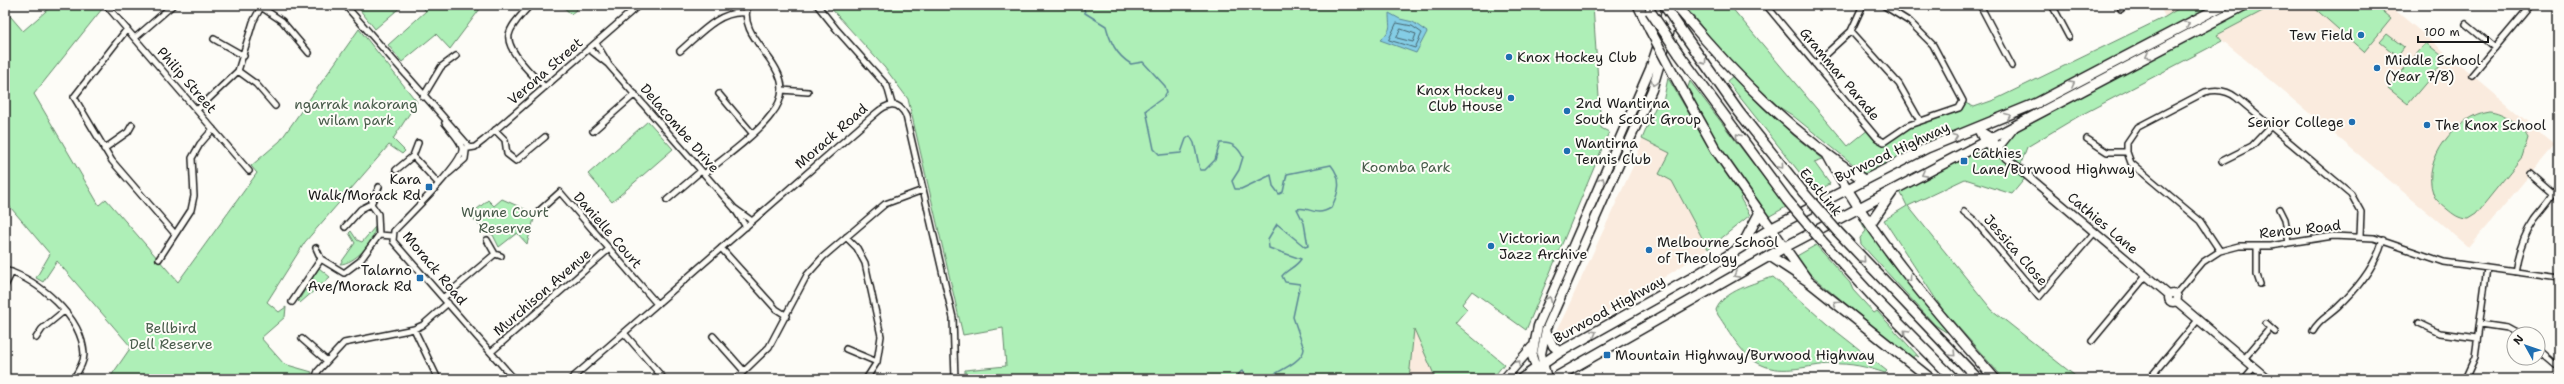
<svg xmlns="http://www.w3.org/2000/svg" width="2564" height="384" viewBox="0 0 2564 384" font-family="'Shantell Sans',sans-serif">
<rect width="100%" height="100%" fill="#fdfcf7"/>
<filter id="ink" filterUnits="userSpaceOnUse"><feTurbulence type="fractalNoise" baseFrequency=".025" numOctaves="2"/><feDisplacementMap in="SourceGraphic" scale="8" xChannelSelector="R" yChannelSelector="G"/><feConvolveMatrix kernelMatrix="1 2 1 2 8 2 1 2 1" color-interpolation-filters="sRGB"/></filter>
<g filter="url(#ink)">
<path fill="#faebde" d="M2159 5H2178L2180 9 2165 17Z
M2274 5H2389L2555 145 2469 247 2216 35Z
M1642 139 1670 153 1672 180 1708 249 1646 289 1562 339 1556 333 1635 162Z
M1414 328 1436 379H1409Z
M1242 371 1247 375 1250 379H1234Z"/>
<path fill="#aeefb7" stroke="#65866a" d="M53 5H99L102 9 34 94 99 205 106 199 178 282 257 173 251 166 280 141 359 29 417 102 393 139 405 151 402 154 389 145 305 242 267 302 279 312 286 307 285 317 261 338 284 364 312 372 309 379H109L131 347 57 261 43 282 36 278 50 254 5 201V10L23 31Z
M356 5H403L375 29Z
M420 5H483L450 49 436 34 402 62 388 45 426 11Z
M561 5H582L571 14Z
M828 5H1593L1601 128 1609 132 1526 330 1472 291 1462 304 1467 309 1455 323 1504 364 1492 379H1436L1414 329 1409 379H1250L1241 371 1234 379H965V370L1006 366 1003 328 963 335 908 99 885 68Z
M1690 5H1727L1731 7 1848 146 1869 129 1882 141 1906 127 1959 108 1963 102 1974 107 1994 100 2165 17 2184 5H2224L2037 103 1869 177 1792 115 1771 102 1729 61 1689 11Z
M2245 5H2274L2217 35 2222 41 2079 116 2027 147 2019 169 2027 176 2012 194 1965 179 1908 206 1992 310 2079 379H2004L1943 310 1884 220 1907 206 1898 187 1984 142 1999 147 2016 125Z
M2311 5H2375L2391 19 2364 52Z
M2387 34 2404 47 2397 56 2380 42Z
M2426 43 2446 59 2408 104 2388 88Z
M1733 76 1793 135 1823 159 1814 162 1830 184 1815 192 1727 81Z
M1668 78 1714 156 1743 195 1740 198 1750 215 1708 249 1672 181 1659 174 1670 153 1642 139 1655 108 1663 102Z
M1690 81 1786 207 1768 217 1721 152 1686 93Z
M2489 111C2504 112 2521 125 2528 138L2522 157 2476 214 2468 219C2459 219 2453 214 2447 209 2441 204 2435 200 2433 193 2421 160 2457 115 2489 111Z
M648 121 673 149 612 202 588 174Z
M502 199 529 211 534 219 527 244 517 233 499 247 493 235 485 232 470 215 488 200 494 206Z
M1862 220 1893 264 1948 331 1946 332 1935 325 1861 244 1860 238 1866 231 1861 221Z
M375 227C375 242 354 264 340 264L355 243 349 233 351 231 357 240 362 242Z
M1816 245 1850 283 1853 290 1874 313 1877 311 1919 357 1915 355 1912 359 1802 267 1795 257Z
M319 268 330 277 300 303 298 301Z
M1773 277 1827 324 1887 371 1885 373C1867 367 1851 363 1831 364 1809 365 1783 375 1762 365 1742 357 1730 332 1718 315L1716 310C1723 291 1755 283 1773 277Z"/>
<path fill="#84cde5" stroke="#5a8695" d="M1389 13 1400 19 1413 22 1427 32 1416 53 1380 40C1393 28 1389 29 1389 13Z"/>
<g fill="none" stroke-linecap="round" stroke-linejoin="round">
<path stroke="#46636c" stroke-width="1" d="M1397 23 1412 26 1422 33 1415 48 1389 40Z
M1401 29 1416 34 1413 42 1397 38Z"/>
<path stroke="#5a8695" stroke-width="1.5" d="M1083 5 1085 13 1106 26C1110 41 1116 55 1131 64L1143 62 1165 86 1167 92 1164 97 1146 110 1154 149 1160 155 1181 153 1186 139 1190 136 1194 143 1200 170H1205L1215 160 1220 143C1232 142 1238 147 1243 157L1239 170 1232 181 1235 189H1241L1271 175 1273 186 1279 194 1283 192 1287 174 1331 165C1343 180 1339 193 1331 208 1314 218 1311 206 1297 209L1304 223 1308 246 1305 247 1277 224 1268 239 1269 248 1301 259C1296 267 1288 269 1282 276L1285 282 1300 284 1293 317 1304 349C1303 362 1276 372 1266 379
M1234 379 1242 371 1250 379"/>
<defs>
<path id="street" d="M106 5 249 171
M345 5 467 144 465 159 449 173
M530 5C523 14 511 24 509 35 506 50 534 77 545 87
M817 5 837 30 887 86 892 104
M1766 5 1877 138 1884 142 1909 125 1959 108 1963 101 1933 45 1910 22 1883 5
M1980 5 2012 66
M2052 5 2069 37
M2121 5V9
M261 7 282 21 309 53
M2466 24 2495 48
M127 29 74 97 112 161 175 234
M1851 31 1899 84 1920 121
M135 38 173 5
M214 39 244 56
M596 43 608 63
M589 49 608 64 734 208 752 221
M680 51C698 36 719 10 745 13
M1815 64 1851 31 1863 5
M238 71 256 84 275 106
M2472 75 2531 5
M2559 80V99
M782 90 808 92
M719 94 752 133
M423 97 441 67 456 56
M197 110 238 71 253 22 262 5
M445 123C450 130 461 140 462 148 465 162 406 218 394 231L393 241 514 379
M495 130 505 140 507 154 516 161 545 137
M593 131 635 94
M2087 139 2107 152H2127
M104 149 128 132 132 125
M463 149 475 147 484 140 639 5
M413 156 439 184
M2222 161 2252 146 2271 126
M396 170 413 156 418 143
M704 174C724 158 756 135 771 115 809 69 734 44 748 5
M2530 174 2554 195
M667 200 701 171
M371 204 379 187
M734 208 746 227
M2280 209 2285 219 2289 243
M539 211 560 192 657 304
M1964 212 1974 220 2039 297 2094 233
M345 227 361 209 371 204 378 214 379 235
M846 237 857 248 865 263 881 336 877 362 866 379
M2257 246V275L2260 284
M316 248 321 259
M721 248 776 309 787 316
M2220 251 2200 221 2131 163 2127 152V143L2138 127 2205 92C2217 89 2227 90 2237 98L2351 194 2361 212 2360 236
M495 254 501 256
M159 259 191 210 194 196 192 158 200 144 213 129
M5 270C38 280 82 316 84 354 84 363 78 372 73 379
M2515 272C2518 253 2523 236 2534 220 2543 208 2554 198 2559 184
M5 286 12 272
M2176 294 2203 262 2220 251 2239 246H2270L2333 236 2374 238 2444 262 2559 278
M443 298 495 254 487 240
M292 302 321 259 344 273 360 261 379 235 392 236
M2419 323 2440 333 2477 338
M2266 324 2275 332
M2480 324 2507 328 2518 334
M414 329 438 379
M2313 331C2319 320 2328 316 2337 308 2356 290 2376 265 2383 240
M624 333 664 379
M713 336 744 371
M36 338 42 329 64 311
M302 339 327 361
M2092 341 2146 276
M846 349 877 362
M2538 350 2559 368
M491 352 608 250
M2244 359 2270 328
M315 379 318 371 344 343 414 329 423 325 448 303
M571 379 875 114C886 104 898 99 906 116L953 318 955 379
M736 379 769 347 807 275 823 257 885 204 923 190
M2149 379 2198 320
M2244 379 2254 367
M2465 379 2475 357 2487 268
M2557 379 2559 376"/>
<path id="secondary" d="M1977 128 1984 142 2003 155 2169 295
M1979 130 1992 138 2003 155
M1999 147 2015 127
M2168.5 298a4.5 4.5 0 1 1 9 0a4.5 4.5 0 1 1-9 0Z
M2176 301 2268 379"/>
<path id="primary" d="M1546 330 1553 346 1560 352
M1504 379 1532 347
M1540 379 1532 356 1538 326 1650 69 1660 39 1667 6
M1547 379 1541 354 1546 330 1652 90 1674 16"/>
<path id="highway" d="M1638 5 1650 30
M1684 15C1737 78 1794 135 1864 180
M1681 30 1739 112 1803 192
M1679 54 1787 200
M1673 73 1716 150 1808 281
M1827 154C1872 238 1933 308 1995 379
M1870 224 1893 191
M1837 231 1978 379
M1821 240 1875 299 1954 379
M1743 244 1760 212
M1770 256 1808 281 1931 379
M1521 379 1560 352 1690 279 1772 228 1927 148 2037 103 2224 5
M1553 379 1785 247 2245 5"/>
</defs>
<use href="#street" stroke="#1c1c1c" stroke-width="8"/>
<use href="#secondary" stroke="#1c1c1c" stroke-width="10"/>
<use href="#primary" stroke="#1c1c1c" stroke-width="11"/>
<use href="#highway" stroke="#1c1c1c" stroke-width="12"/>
<use href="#street" stroke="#fdfcf7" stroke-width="5"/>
<use href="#secondary" stroke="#fdfcf7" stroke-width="7"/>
<use href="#primary" stroke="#fdfcf7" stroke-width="8"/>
<use href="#highway" stroke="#fdfcf7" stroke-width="9"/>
<defs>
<path id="highway-bridge" d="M1664 5 1681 30
M1675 5 1684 15
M1650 11 1679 54
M1650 30 1673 73
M1803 192 1837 231
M1787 200 1821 240"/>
</defs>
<use href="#highway-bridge" stroke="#1c1c1c" stroke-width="12" stroke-linecap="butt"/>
<use href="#highway-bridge" stroke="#fdfcf7" stroke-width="9"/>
</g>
<defs><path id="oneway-chevron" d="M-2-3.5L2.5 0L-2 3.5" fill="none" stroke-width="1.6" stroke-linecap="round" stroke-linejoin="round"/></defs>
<g stroke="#989794">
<use href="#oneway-chevron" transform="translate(2187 24) rotate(-28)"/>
<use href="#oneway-chevron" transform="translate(2148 56) rotate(152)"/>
<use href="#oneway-chevron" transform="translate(1704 62) rotate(55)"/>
<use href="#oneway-chevron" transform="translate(1654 83) rotate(111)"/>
<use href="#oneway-chevron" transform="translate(2072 84) rotate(-28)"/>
<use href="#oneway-chevron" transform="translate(2008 116) rotate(-23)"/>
<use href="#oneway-chevron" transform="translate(1738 136) rotate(-126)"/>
<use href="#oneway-chevron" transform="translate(1955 137) rotate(-21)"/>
<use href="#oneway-chevron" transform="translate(1781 166) rotate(50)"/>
<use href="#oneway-chevron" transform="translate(1924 174) rotate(152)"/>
<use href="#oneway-chevron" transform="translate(1602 180) rotate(-66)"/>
<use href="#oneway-chevron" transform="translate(1863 260) rotate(48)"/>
<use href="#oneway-chevron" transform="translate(1736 275) rotate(151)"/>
<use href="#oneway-chevron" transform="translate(1909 279) rotate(52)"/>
<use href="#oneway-chevron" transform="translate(1549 299) rotate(-67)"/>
<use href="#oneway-chevron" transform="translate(1836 303) rotate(-142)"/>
<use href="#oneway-chevron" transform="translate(1906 332) rotate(-134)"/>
<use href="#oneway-chevron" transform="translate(1594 333) rotate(-30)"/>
<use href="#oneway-chevron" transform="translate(1953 354) rotate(46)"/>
<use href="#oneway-chevron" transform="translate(1518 363) rotate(-48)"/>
</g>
</g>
<g fill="#1f6fb2" stroke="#fdfcf7" stroke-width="1.5">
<circle cx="2361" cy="35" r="4"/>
<circle cx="1509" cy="57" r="4"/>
<circle cx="2377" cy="68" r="4"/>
<circle cx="1511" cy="98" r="4"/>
<circle cx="1567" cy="111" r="4"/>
<circle cx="2352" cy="122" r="4"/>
<circle cx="2427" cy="125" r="4"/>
<circle cx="1567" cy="151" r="4"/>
<rect x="1960" y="157" width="8" height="8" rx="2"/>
<rect x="425" y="183" width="8" height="8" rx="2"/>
<circle cx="1491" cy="246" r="4"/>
<circle cx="1649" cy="250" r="4"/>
<rect x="416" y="274" width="8" height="8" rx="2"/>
<rect x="1603" y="351" width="8" height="8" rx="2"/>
</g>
<g text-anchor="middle" stroke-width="4" stroke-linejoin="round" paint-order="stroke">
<g font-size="14" fill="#1c1c1c" stroke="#fdfcf7" text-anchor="start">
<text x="2353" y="40" text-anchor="end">Tew Field</text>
<text x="1517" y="62">Knox Hockey Club</text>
<text x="2385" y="65">Middle School<tspan x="2385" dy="16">(Year 7/8)</tspan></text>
<text x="1503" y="95" text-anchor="end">Knox Hockey<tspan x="1503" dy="16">Club House</tspan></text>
<text x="1575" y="108">2nd Wantirna<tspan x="1575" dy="16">South Scout Group</tspan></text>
<text x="2344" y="127" text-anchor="end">Senior College</text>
<text x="2435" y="130">The Knox School</text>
<text x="1575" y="148">Wantirna<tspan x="1575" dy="16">Tennis Club</tspan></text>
<text x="1972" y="158">Cathies<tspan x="1972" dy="16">Lane/Burwood Highway</tspan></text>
<text x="421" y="184" text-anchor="end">Kara<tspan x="421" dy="16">Walk/Morack Rd</tspan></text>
<text x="1499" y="243">Victorian<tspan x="1499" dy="16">Jazz Archive</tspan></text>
<text x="1657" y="247">Melbourne School<tspan x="1657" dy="16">of Theology</tspan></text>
<text x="412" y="275" text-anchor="end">Talarno<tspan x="412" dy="16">Ave/Morack Rd</tspan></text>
<text x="1615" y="360">Mountain Highway/Burwood Highway</text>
</g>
<g font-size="14" fill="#1c1c1c" stroke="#fdfcf7">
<text transform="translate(545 71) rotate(-41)" y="5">Verona Street</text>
<text transform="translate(1840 74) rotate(50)" y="5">Grammar Parade</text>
<text transform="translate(187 80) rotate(49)" y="5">Philip Street</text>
<text transform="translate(680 128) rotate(49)" y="5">Delacombe Drive</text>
<text transform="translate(831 136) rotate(-41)" y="5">Morack Road</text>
<text transform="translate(1892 152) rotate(-25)" y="5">Burwood Highway</text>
<text transform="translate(1821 192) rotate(50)" y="5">EastLink</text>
<text transform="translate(2103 223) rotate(40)" y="5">Cathies Lane</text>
<text transform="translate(2300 229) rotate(-6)" y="5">Renou Road</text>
<text transform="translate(608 230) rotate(49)" y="5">Danielle Court</text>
<text transform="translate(2016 250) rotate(49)" y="5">Jessica Close</text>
<text transform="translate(435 268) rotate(50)" y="5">Morack Road</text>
<text transform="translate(542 292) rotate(-41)" y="5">Murchison Avenue</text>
<text transform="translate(1609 309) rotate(-29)" y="5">Burwood Highway</text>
</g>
<g font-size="14" fill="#485b4a" stroke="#fdfcf7">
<text x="356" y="109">ngarrak nakorang<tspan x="356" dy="16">wilam park</tspan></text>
<text x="1406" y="172">Koomba Park</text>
<text x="505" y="217">Wynne Court<tspan x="505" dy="16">Reserve</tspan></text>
<text x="171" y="333">Bellbird<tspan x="171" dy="16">Dell Reserve</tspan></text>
</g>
</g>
<rect width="2564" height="384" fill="none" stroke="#fdfcf7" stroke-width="20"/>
<rect x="10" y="10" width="2544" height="364" fill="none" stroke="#1c1c1c" stroke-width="1.5" filter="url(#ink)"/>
<g transform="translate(2526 346) rotate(310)"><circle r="19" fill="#fdfcf7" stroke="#a3a29f"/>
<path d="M0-3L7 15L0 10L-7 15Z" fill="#1f6fb2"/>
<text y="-6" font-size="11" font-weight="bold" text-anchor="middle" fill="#1c1c1c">N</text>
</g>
<path d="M2418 36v6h70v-6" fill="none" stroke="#1c1c1c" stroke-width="2"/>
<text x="2424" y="36" font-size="12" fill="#1c1c1c" stroke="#fdfcf7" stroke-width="3" paint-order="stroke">100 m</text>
</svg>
